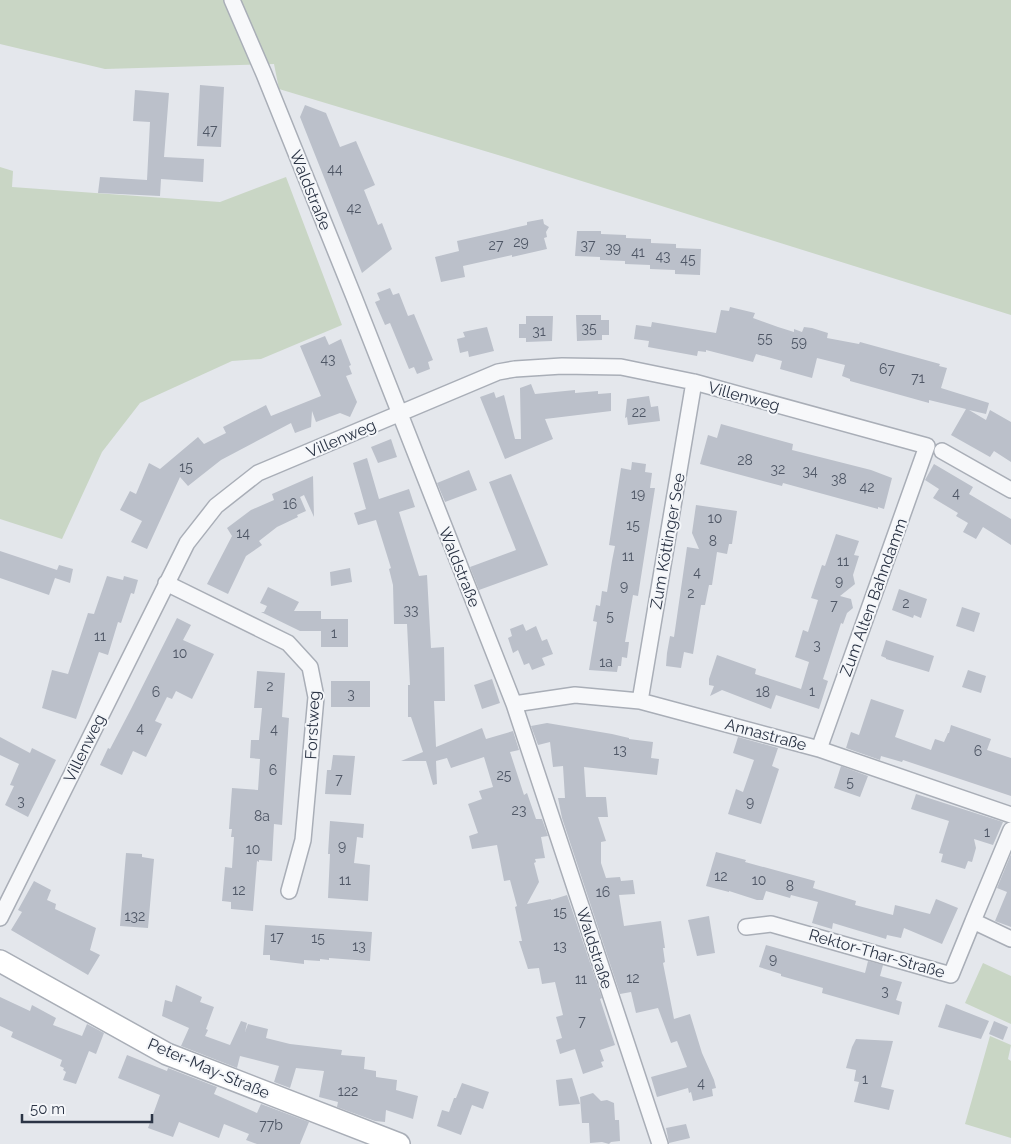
<svg xmlns="http://www.w3.org/2000/svg" width="1011" height="1144" viewBox="0 0 1011 1144" font-family="Raleway,sans-serif">
<rect width="100%" height="100%" fill="#e4e7ec"/>
<path fill="#c9d6c5" d="M0 0H1011V315L508 158 279 89 274 64 105 69 0 44Z
M0 167 13 171 12 187 220 202 286 177 342 325 261 359 232 361 140 403 102 452 62 539 0 519Z
M983 963 1011 976V1024L965 1003Z
M990 1036 1011 1045 1008 1059 1011 1061V1138L965 1124Z"/>
<path fill="#bbc0ca" d="M200 85 224 87 221 147 197 146Z
M135 90 169 93 164 157 204 159 203 182 161 179 160 196 98 193 100 177 147 180 150 122 133 121Z
M305 105 326 113 340 147 356 141 375 185 364 190 378 225 382 223 392 249 362 273 300 117Z
M543 219 544 224 549 227 546 232 547 237 544 238 547 249 512 257V255L463 266 465 277 441 282 435 257 459 251 457 241 527 225V222Z
M577 231H601V234L626 235V238L651 239V243L676 244V248L701 249 700 275 675 274V270L650 269V265L625 264V261L600 260V257L575 256Z
M390 288 393 295 399 293 408 316 414 314 433 360 428 362 430 369 417 374 414 367 409 369 390 323 385 325 375 302 380 300 377 293Z
M730 307 755 313 753 318 778 327 794 332V329L802 332 804 327 812 328 828 333 827 338 859 344 860 342 940 364 939 366 947 368 941 388 989 403 986 414 969 410 986 420 990 410 1011 422V462L994 451 990 457 951 435 966 409 929 400V403L850 381V379L842 376 845 365 817 358 812 378 780 369 782 361 756 354 753 362 706 350V352L698 351 697 356 648 347 649 341 634 339 636 325 651 327 652 322 716 333 721 310 729 311Z
M576 315H601V320H609V335H602V340L577 341Z
M526 316H553L552 341 526 342V338H519V324H526Z
M487 327 494 351 469 357 468 351 460 353 457 339 465 337 463 332Z
M325 336 329 345 341 339 351 365 349 366 352 374 346 376 357 402 350 417 340 413 316 422 312 411 311 427 295 433 291 423 221 460 188 486 180 477 147 549 131 542 142 521 120 510 130 491 136 494 149 463 160 469 198 437 204 444 226 433 223 427 266 405 271 416 321 396 300 346Z
M531 384 535 394 575 390V393L598 391V394L611 393V411L545 419 553 439 505 459 480 397 494 392 496 398 504 395 515 439H521L520 388Z
M649 396 651 407 658 406 660 421 628 425 627 417 625 418 627 399Z
M721 424 793 444 792 450 871 470 892 478 884 509 878 507V509L783 483 782 486 700 464 708 435 717 438Z
M391 439 397 457 378 463 371 447Z
M367 458 379 499 409 489 415 507 399 512 419 576 427 575 431 648 444 647 445 701H434L436 747 482 728 486 739 513 731 519 750 510 752 524 795 527 793 536 819H542L548 836 541 837 545 858 535 859 536 862 534 863 539 882 527 904 551 899V900L567 895 602 998 600 999 615 1045 600 1050 604 1061 601 1062 603 1067 583 1074 575 1049 560 1054 556 1040 562 1038 556 1017 563 1015 555 982 542 984 539 968 528 969 519 941H522L515 907 517 906 510 880 504 881 497 845 472 849 469 836 478 833 468 804 482 799 479 791 493 787 484 757 451 768 447 758 436 761 437 784 433 785 426 761H401L423 752 411 717H408V685H410L407 624H394L393 585 389 569 391 568 376 520 358 525 354 513 366 509 353 463Z
M632 462 646 464 645 472 652 473 650 488H655L638 596 633 595 625 642H629L627 658 622 657 621 666H618L617 672 589 670 597 622 593 621 596 605 600 606 602 591 607 592 612 561 615 546 609 545 621 468 631 470Z
M934 464 973 487 969 494 1011 519V545L983 527 976 539 963 532 968 523 956 516 958 513 933 498 939 489 925 480Z
M469 470 477 490 445 502 437 483Z
M511 474 548 565 479 590 470 567 516 550 489 482Z
M313 476 314 517 304 495 300 497 306 511 297 515 298 517 277 527 259 541 262 545 246 556 228 594 207 584 232 536 227 528 251 510 274 500 272 494Z
M696 505 737 511 732 544H729L727 554 717 552 712 585H709L705 605H701L693 654 684 652 681 668 666 666 667 653 670 636 674 637 687 547 699 549 692 533Z
M836 534 859 541 854 555 859 556 853 575 855 584 840 596 851 599 853 608 847 613 843 624 841 623 823 679 828 681 819 709 776 695 771 709 722 690 710 696 714 686 709 685V679L717 655 756 669 755 674 801 689 809 662 795 657 803 630 808 632 818 600 811 598 822 565 825 566Z
M0 551 57 570 59 565 73 569 70 583 55 578 49 595 0 578Z
M350 568 352 582 331 586 330 572Z
M107 576 123 580 124 576 138 580 134 594 131 593 121 623 118 622 108 655 99 652 76 719 42 708 52 670 68 674 88 613 94 614Z
M268 587 299 602 294 611H321V619H348V647H321V631H300L261 612H264L267 606 260 603Z
M899 589 927 599 921 618 914 615 913 618 892 610Z
M962 607 980 613 974 632 956 626Z
M177 618 191 625 183 640 214 654 192 699 176 691 172 699 167 697 155 721 162 724 146 757 133 751 122 775 100 765 108 748 110 749 131 709Z
M523 624 526 631 536 626 542 641 547 639 553 654 542 658 545 665 532 670 529 663 524 665 518 650 513 653 508 638 512 636 510 629Z
M886 640 934 656 929 672 886 659V658L881 656Z
M968 670 986 676 981 693 962 687Z
M257 671 285 673 282 717 289 718 282 825 274 824 272 861 259 860V862L257 861 253 911 231 909V902L222 901 225 867 232 868 234 837H231L232 829H229L232 788 258 790 260 759 250 758 251 740H259L262 708H254Z
M492 679 500 703 482 709 474 685Z
M331 681H370V707H331Z
M871 699 904 710 895 737 931 750 935 739 944 742 948 733H949L951 725 991 739 987 750 1011 758V796L903 760 902 762 881 756 880 760 846 748 851 732 859 735Z
M547 723 612 734 629 738V739L653 742 651 758 659 759 657 775 584 767 586 797H606L608 817H598L606 841 601 842V863L606 878 620 877 621 881 633 880 635 894 619 895 624 926 661 921 665 948H663L665 962 663 963 674 1019 690 1014 702 1053 714 1080 716 1088 712 1089 713 1096 693 1101 691 1092 689 1093 688 1088 657 1097 651 1077 687 1067 677 1041 671 1043 658 1008 636 1013 631 992 620 994 562 818 558 798H565L563 766 553 767 550 742 538 745 531 726Z
M0 737 30 753 32 748 56 760 28 817 5 805 14 786 10 785 19 764 0 755Z
M738 737 778 748 772 766 779 769 761 824 728 814 736 789 743 792 754 760 733 753Z
M333 755 355 756 351 795 325 794 327 770H331Z
M841 766 868 776 860 797 834 788Z
M916 794 1003 822 993 845 974 839 976 848 972 862 968 861 965 869 941 862 943 854 939 853 949 821 911 809Z
M330 821 364 824 363 838 357 837 354 863 370 865 368 901 328 898 330 854H328Z
M716 852 746 860 745 862 815 881 813 888 856 901 855 905 893 915 895 905 930 914 936 899 958 908 942 944 904 928 901 938 887 935 886 939 833 923 832 929 812 923 818 902 791 895 790 898 766 891 763 900H757L729 891V892L706 886Z
M126 853 142 854V857L154 859 148 928 120 926Z
M1011 854V927L995 921 1007 892 997 888Z
M34 881 51 890 47 900 56 904 55 909 96 928 90 950 100 955 88 975 11 930 22 912 18 910Z
M709 916 715 953 697 956 688 920Z
M265 925 372 932 370 961 329 958V960L320 959V961L304 960V964L270 960V955H263Z
M766 945 865 973 868 961 883 965 880 976 902 982 896 1000 902 1002 899 1015 822 993 823 988 781 976V974L759 967Z
M176 985 202 997 200 1002 214 1007 206 1029 208 1030 205 1036 230 1045 241 1021 247 1023 245 1032 248 1024 268 1029 266 1038 290 1044 342 1050 341 1055 365 1057 364 1069 376 1071V1077L397 1080 396 1090 418 1096 413 1119 386 1110 385 1122 375 1121 337 1107 338 1102 319 1097 324 1071 296 1068 290 1088 274 1082 279 1066 240 1056 237 1068 181 1046 189 1028 162 1016 165 1000 172 1002Z
M0 997 30 1011 32 1005 56 1018 53 1025 82 1036 87 1024 104 1033 96 1054 89 1051 76 1084 63 1080 66 1072 63 1070 64 1068 60 1066 62 1060 11 1037 13 1032 0 1026Z
M946 1004 989 1021 981 1039 938 1027Z
M994 1021 1008 1027 1003 1040 989 1034Z
M856 1039 893 1041 881 1087 894 1090 889 1110 854 1102 859 1082 854 1081 856 1070 846 1068 852 1047Z
M127 1055 167 1071 168 1068 217 1087 214 1094 257 1113 261 1104 309 1122 300 1144H257L246 1140 249 1134 224 1124 219 1138 179 1122 173 1137 148 1128 160 1095 118 1078Z
M572 1078 580 1104 559 1106 556 1080Z
M462 1083 489 1092 483 1109 472 1105 461 1135 437 1126 442 1110 449 1112 454 1098H456Z
M593 1093 601 1101 607 1100 614 1103 615 1120H619L620 1141 611 1142 609 1144 602 1142 590 1143 589 1123H582L580 1097Z
M686 1124 690 1138 669 1143 666 1128Z"/>
<g fill="none" stroke-linecap="round" stroke-linejoin="round">
<defs>
<path id="street" d="M232 0 264 74 354 297 514 704 660 1144
M942 451 1011 490
M166 583 288 643 310 667 316 697 303 840 289 891
M640 701 694 382
M514 704 575 695 640 701 819 749 1011 815
M1011 830 973 921 1011 939
M0 918 187 543 216 506 258 473 498 372 515 369 562 366 621 367 694 382 927 446 819 749
M746 927 771 924 951 975 973 921"/>
<path id="secondary" d="M0 961 167 1054 399 1144"/>
</defs>
<use href="#street" stroke="#a9aeb7" stroke-width="18"/>
<use href="#secondary" stroke="#a9aeb7" stroke-width="24"/>
<use href="#street" stroke="#f7f8fa" stroke-width="15"/>
<use href="#secondary" stroke="#fff" stroke-width="21"/>
</g>
<g text-anchor="middle" stroke-width="4" stroke-linejoin="round" paint-order="stroke">
<g font-size="14" fill="#4f5766">
<text x="210" y="135">47</text>
<text x="335" y="174">44</text>
<text x="354" y="213">42</text>
<text x="521" y="247">29</text>
<text x="496" y="250">27</text>
<text x="588" y="250">37</text>
<text x="613" y="253">39</text>
<text x="638" y="257">41</text>
<text x="663" y="261">43</text>
<text x="688" y="264">45</text>
<text x="589" y="333">35</text>
<text x="539" y="336">31</text>
<text x="765" y="343">55</text>
<text x="799" y="347">59</text>
<text x="328" y="364">43</text>
<text x="887" y="374">67</text>
<text x="918" y="383">71</text>
<text x="639" y="417">22</text>
<text x="745" y="465">28</text>
<text x="186" y="472">15</text>
<text x="778" y="474">32</text>
<text x="810" y="476">34</text>
<text x="839" y="484">38</text>
<text x="867" y="492">42</text>
<text x="956" y="498">4</text>
<text x="638" y="499">19</text>
<text x="290" y="509">16</text>
<text x="715" y="523">10</text>
<text x="633" y="530">15</text>
<text x="243" y="538">14</text>
<text x="713" y="546">8</text>
<text x="628" y="561">11</text>
<text x="843" y="566">11</text>
<text x="697" y="577">4</text>
<text x="839" y="586">9</text>
<text x="624" y="591">9</text>
<text x="691" y="598">2</text>
<text x="906" y="608">2</text>
<text x="834" y="610">7</text>
<text x="411" y="615">33</text>
<text x="610" y="621">5</text>
<text x="334" y="638">1</text>
<text x="100" y="641">11</text>
<text x="817" y="650">3</text>
<text x="180" y="658">10</text>
<text x="606" y="667">1a</text>
<text x="270" y="691">2</text>
<text x="812" y="696">1</text>
<text x="156" y="697">6</text>
<text x="763" y="697">18</text>
<text x="351" y="699">3</text>
<text x="140" y="733">4</text>
<text x="274" y="734">4</text>
<text x="620" y="755">13</text>
<text x="978" y="756">6</text>
<text x="273" y="775">6</text>
<text x="504" y="780">25</text>
<text x="339" y="784">7</text>
<text x="850" y="787">5</text>
<text x="21" y="806">3</text>
<text x="750" y="807">9</text>
<text x="519" y="815">23</text>
<text x="262" y="821">8a</text>
<text x="987" y="837">1</text>
<text x="342" y="851">9</text>
<text x="253" y="854">10</text>
<text x="721" y="881">12</text>
<text x="345" y="885">11</text>
<text x="759" y="885">10</text>
<text x="790" y="891">8</text>
<text x="239" y="895">12</text>
<text x="603" y="897">16</text>
<text x="560" y="917">15</text>
<text x="135" y="921">132</text>
<text x="277" y="942">17</text>
<text x="318" y="943">15</text>
<text x="359" y="951">13</text>
<text x="560" y="951">13</text>
<text x="773" y="964">9</text>
<text x="633" y="983">12</text>
<text x="581" y="984">11</text>
<text x="885" y="996">3</text>
<text x="582" y="1026">7</text>
<text x="865" y="1084">1</text>
<text x="701" y="1088">4</text>
<text x="348" y="1096">122</text>
<text x="271" y="1130">77b</text>
</g>
<g font-size="16" fill="#2b3445" stroke="#f4f6f9">
<text transform="translate(311 190) rotate(68)" y="6">Waldstraße</text>
<text transform="translate(744 396) rotate(15)" y="6">Villenweg</text>
<text transform="translate(341 438) rotate(-23)" y="6">Villenweg</text>
<text transform="translate(667 541) rotate(-80)" y="6">Zum Köttinger See</text>
<text transform="translate(460 567) rotate(68)" y="6">Waldstraße</text>
<text transform="translate(873 597) rotate(-70)" y="6">Zum Alten Bahndamm</text>
<text transform="translate(312 725) rotate(-87)" y="6">Forstweg</text>
<text transform="translate(766 734) rotate(15)" y="6">Annastraße</text>
<text transform="translate(84 748) rotate(-64)" y="6">Villenweg</text>
<text transform="translate(595 948) rotate(72)" y="6">Waldstraße</text>
<text transform="translate(877 953) rotate(16)" y="6">Rektor-Thar-Straße</text>
<text transform="translate(209 1068) rotate(23)" y="6">Peter-May-Straße</text>
</g>
</g>
<path d="M22 1114v8h130v-8" fill="none" stroke="#2b3445" stroke-width="2.5"/>
<text x="30" y="1114" font-size="15" fill="#2b3445" stroke="#f4f6f9" stroke-width="4" paint-order="stroke">50 m</text>
</svg>
